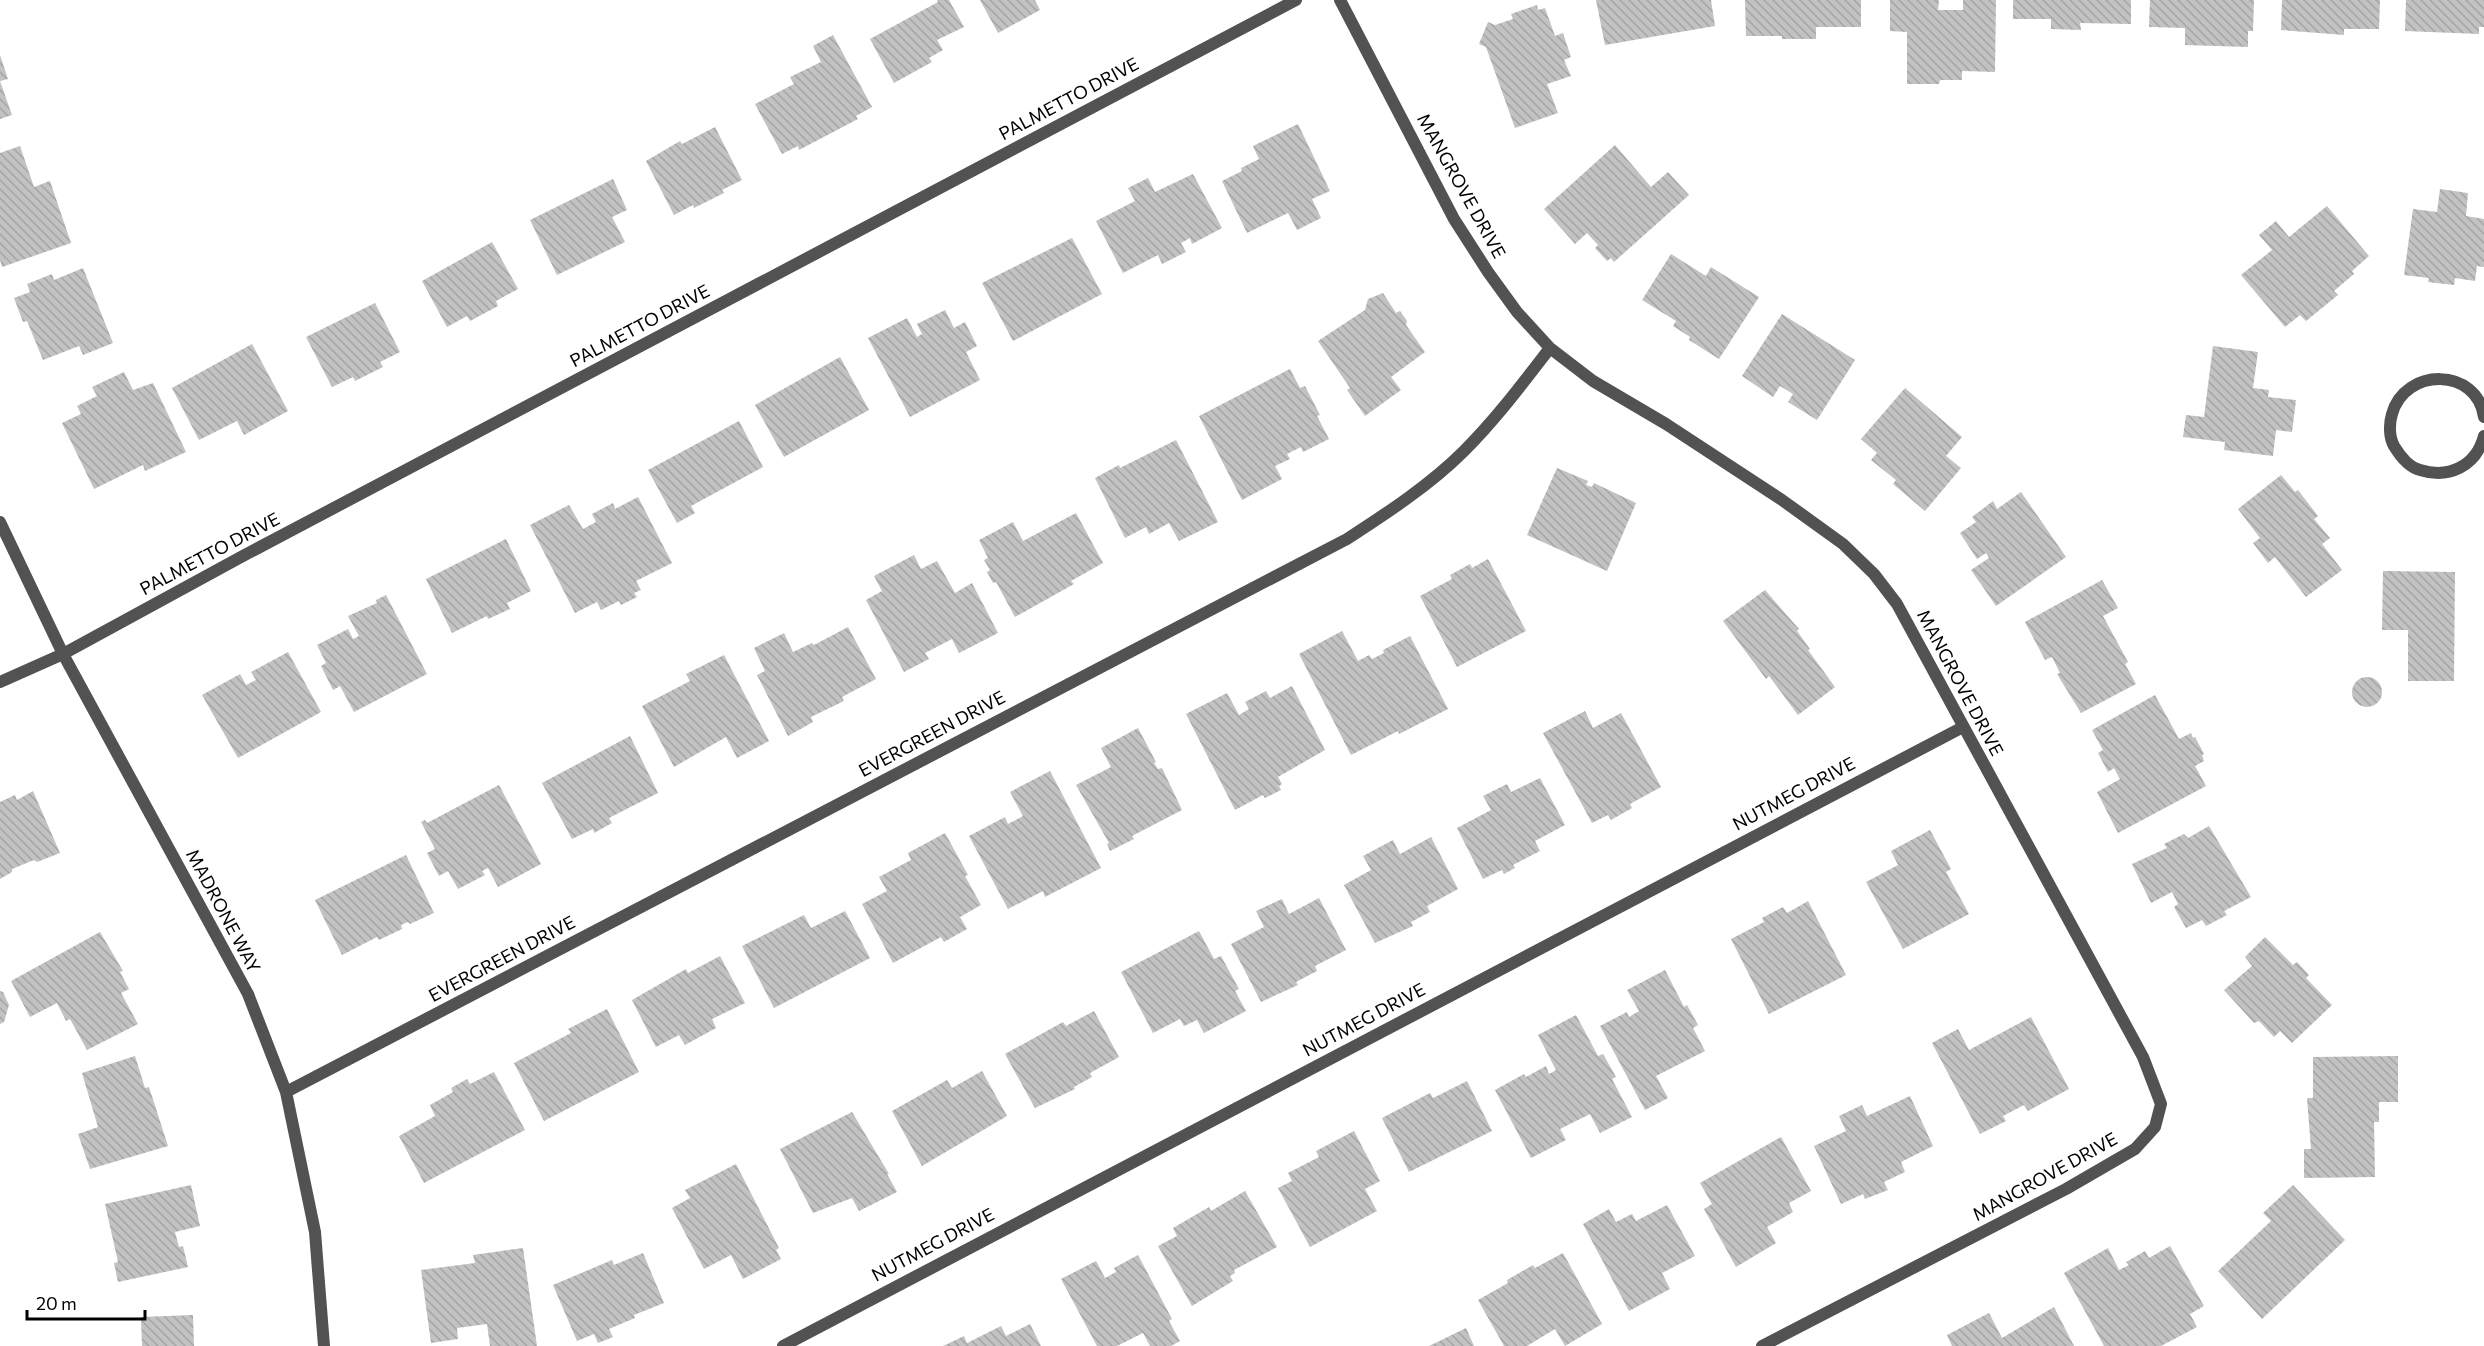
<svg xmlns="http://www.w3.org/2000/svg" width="2484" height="1346" viewBox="0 0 2484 1346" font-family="Commissioner,sans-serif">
<defs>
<pattern id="building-back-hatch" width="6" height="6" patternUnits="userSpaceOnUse" patternTransform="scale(1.5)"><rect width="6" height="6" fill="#c2c2c2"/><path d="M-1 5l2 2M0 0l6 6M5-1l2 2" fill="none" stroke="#a5a5a5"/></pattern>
</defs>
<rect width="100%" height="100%" fill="#fff"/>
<path fill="url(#building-back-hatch)" d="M937 0H949L964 27 937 40 943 50 929 58 932 62 894 83 870 39 938 2Z
M980 0H1035L1040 10 998 33Z
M1596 0H1711L1715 26 1605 45Z
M1745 0H1861V27H1816V39H1782V36H1746Z
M1890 0H1939L1938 10H1963V0H1996L1995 72 1962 71V80H1940L1939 84H1907V32L1890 31Z
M2013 0H2131V24L2080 23 2081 30 2051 29V19H2013Z
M2150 0H2254L2253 31H2248V47L2185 45V28L2149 27Z
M2282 0H2380L2379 29H2344V35L2281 30Z
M2406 0H2484V27H2479V34L2405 31Z
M1537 5 1538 10 1545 8 1555 36 1563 33 1571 57 1564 60 1571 76 1547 84 1558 113 1515 128 1486 47 1479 44 1488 22 1495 25 1513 19 1511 14Z
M833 35 872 107 856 116 858 119 799 150 798 146 782 154 755 104 794 84 790 77 821 62 813 46Z
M0 55 8 79 0 81Z
M0 81 12 115 0 119Z
M1298 124 1330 191 1312 199 1321 218 1297 230 1288 213 1247 233 1222 181 1242 171 1241 168 1259 159 1253 146Z
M715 127 742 180 722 190 724 193 694 208 693 205 674 215 646 161 680 141 682 144Z
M1615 145 1651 187 1668 172 1689 195 1614 262 1611 258 1607 261 1595 248 1598 245 1587 233 1575 244 1544 209Z
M20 146 34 187 50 181 71 243 2 267 0 260V153Z
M1193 174 1222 228 1192 244 1190 238 1181 243 1186 252 1162 264 1158 255 1123 273 1096 221 1135 201 1128 188 1148 178 1155 192Z
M613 179 627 210 612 217 625 242 557 275 530 220Z
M2440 189 2468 193 2466 216 2484 219V267L2477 266 2475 281 2455 278 2454 285 2428 282 2429 278 2404 275 2413 209 2437 212Z
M2327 206 2369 256 2352 271 2354 274 2334 291 2338 295 2306 321 2300 315 2285 327 2241 275 2272 250 2259 235 2276 221 2289 237Z
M1072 238 1102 294 1013 341 982 283Z
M492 242 518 289 496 301 498 306 470 321 467 316 447 327 422 281Z
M1671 254 1706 276 1711 267 1759 297 1719 359 1689 340 1690 337 1673 326 1676 321 1642 300Z
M83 268 113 343 83 355 79 346 43 360 27 321 23 322 14 298 30 292 27 284 52 274 54 280Z
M1383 293 1396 313 1400 311 1407 321 1406 325 1425 352 1391 377 1401 390 1365 416 1347 390 1350 388 1318 341 1365 310 1368 299Z
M375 303 400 352 380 362 383 367 355 381 353 377 332 387 306 337Z
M945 310 954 328 965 322 977 346 966 352 980 380 910 417 868 338 907 318 917 337 922 334 917 324Z
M1782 314 1855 360 1817 420 1788 402 1793 394 1780 386 1773 397 1742 376Z
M252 344 288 411 244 435 237 421 199 440 172 388Z
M2213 346 2258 352 2253 388 2269 390 2268 397 2296 400 2292 432 2276 430 2273 456 2224 450 2225 442 2183 437 2186 415 2204 417Z
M840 357 869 410 784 457 755 405Z
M1290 369 1300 388 1305 386 1320 415 1317 416 1329 439 1303 452 1301 447 1287 454 1290 459 1275 466 1282 479 1242 500 1199 416Z
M124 372 133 390 153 383 186 452 145 471 143 465 94 489 62 423 81 414 77 406 97 396 92 387Z
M1905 388 1962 437 1946 456 1961 468 1925 511 1893 484 1896 480 1871 460 1877 453 1861 439Z
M739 421 763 467 691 506 695 513 677 523 648 470Z
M1176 440 1218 522 1179 541 1169 523 1149 534 1146 527 1125 538 1095 478 1119 465 1120 468Z
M1557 468 1588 481 1586 485 1592 487 1594 483 1636 503 1607 571 1527 535Z
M2281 475 2295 492 2298 490 2318 516 2314 519 2330 538 2322 544 2342 570 2306 597 2275 557 2268 563 2253 543 2260 538 2238 509Z
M2021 492 2066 557 1996 606 1971 570 1989 558 1986 553 1977 559 1960 533 1976 522 1972 517 1993 501 1997 509Z
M638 497 672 563 636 581 641 590 634 593 637 597 621 605 619 601 601 610 597 602 575 613 530 525 569 505 583 529 596 522 592 514 613 503 615 509Z
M1076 513 1103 563 1071 581 1074 584 1015 617 996 582 993 583 987 572 990 570 984 560 988 558 979 540 1013 522 1023 541Z
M506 539 531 591 507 603 510 609 488 619 487 616 452 633 426 579Z
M914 555 921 569 937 561 955 593 972 583 998 633 959 653 952 639 925 653 929 659 904 672 866 600 882 591 874 576Z
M1488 559 1526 631 1457 667 1420 596 1452 579 1450 575 1470 564 1472 568Z
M2383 571 2455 572 2454 681H2408V630H2382Z
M2102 580 2118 608 2103 616 2128 662 2125 664 2136 684 2081 713 2057 674 2060 673 2052 657 2045 660 2025 622Z
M1765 590 1799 629 1797 631 1810 649 1808 650 1835 687 1798 715 1769 676 1766 679 1723 621Z
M386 595 427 674 354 712 340 686 333 690 321 666 326 663 317 645 348 629 353 639 359 636 348 616 377 603 376 600Z
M848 627 876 679 842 697 844 701 811 717 813 722 788 736 757 675 765 671 754 648 784 633 793 652 812 643 814 645Z
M1342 631 1358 661 1369 655 1372 659 1384 653 1383 650 1410 636 1448 709 1399 734 1398 731 1351 755 1299 654Z
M288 652 321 712 238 758 202 695 240 674 246 685 256 680 251 672Z
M724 655 769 741 737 758 726 737 674 767 642 706 690 681 686 674Z
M2352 692a15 15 0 1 1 30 0a15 15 0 1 1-30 0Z
M1292 686 1325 750 1278 777 1282 784 1279 786 1281 790 1265 798 1263 795 1235 810 1186 714 1227 693 1239 715 1249 709 1245 702 1266 691 1270 698Z
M2155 695 2179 739 2191 733 2193 738 2195 737 2204 754 2202 755 2204 761 2195 766 2206 786 2118 833 2097 792 2120 779 2114 768 2108 772 2098 753 2103 750 2092 730Z
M1585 711 1593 728 1621 713 1661 787 1630 804 1632 808 1611 820 1608 815 1592 823 1543 733Z
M1138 728 1156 762 1154 763 1158 769 1162 768 1182 810 1132 836 1134 839 1110 851 1107 844 1109 843 1076 785 1111 767 1101 748Z
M630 736 658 793 609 818 612 823 594 833 593 829 572 839 542 783Z
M1050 771 1101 868 1045 897 1043 891 1008 909 969 836 1005 817 1008 824 1023 816 1010 792Z
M1540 778 1565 825 1535 841 1540 851 1513 865 1515 868 1504 874 1502 870 1483 879 1457 828 1491 810 1483 796 1507 784 1511 792Z
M499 785 541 864 498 887 488 868 482 871 485 875 458 889 448 871 439 876 427 853 435 849 421 822 425 820 427 823Z
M33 791 60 853 37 862 34 860 12 869V872L0 879V802L15 795 17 800Z
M2209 826 2251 897 2224 911 2227 915 2206 926 2202 920 2186 928 2174 907 2178 904 2172 892 2151 903 2132 864 2167 848 2164 844 2184 834 2188 838Z
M1930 830 1951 869 1946 872 1969 914 1903 949 1866 882 1898 865 1891 851Z
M945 833 968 875 965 876 981 905 960 917 967 929 944 942 941 937 893 963 862 904 887 891 879 877 911 860 908 853Z
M1431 837 1458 889 1427 906 1430 912 1411 922 1413 926 1375 943 1344 885 1371 870 1363 856 1393 840 1400 854Z
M406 855 434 913 410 924 408 922 401 925 402 929 379 940 377 937 342 955 315 900Z
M1319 898 1346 950 1315 966 1317 971 1296 982 1298 985 1261 1002 1231 944 1264 927 1256 911 1282 899 1289 914Z
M1808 901 1846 975 1769 1014 1731 939 1764 922 1762 918 1783 907 1787 913Z
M845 911 870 958 774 1008 742 946 804 915 811 928Z
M1199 931 1214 959 1221 956 1239 989 1235 991 1246 1011 1204 1033 1197 1020 1184 1026 1180 1019 1153 1033 1121 972Z
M100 932 123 971 120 972 129 989 121 993 138 1024 87 1050 70 1019 66 1021 57 1003 30 1017 11 981Z
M2265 937 2293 965 2297 962 2309 975 2306 978 2332 1005 2292 1043 2280 1031 2274 1037 2259 1021 2254 1023 2224 990 2252 966 2245 957Z
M720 956 745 1003 712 1019 716 1028 685 1045 679 1035 656 1047 632 1000 686 969 688 973Z
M1665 970 1684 1007 1687 1005 1698 1025 1693 1028 1705 1051 1656 1076 1668 1098 1645 1110 1600 1026 1627 1012 1629 1017 1639 1011 1627 990Z
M0 991 3 992 9 1005 4 1022 0 1024Z
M607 1009 639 1072 544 1121 514 1063 571 1033 568 1029Z
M1094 1011 1119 1057 1090 1073 1092 1077 1074 1087 1075 1089 1035 1108 1005 1054 1063 1022 1066 1026Z
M1576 1015 1598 1056 1603 1054 1616 1077 1612 1079 1632 1117 1600 1133 1590 1114 1560 1129 1566 1140 1531 1158 1495 1090 1524 1074 1526 1077 1546 1066 1549 1074 1556 1070 1538 1035Z
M2031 1017 2069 1089 2028 1111 2024 1105 2003 1116 2006 1121 1980 1134 1932 1043 1958 1029 1969 1050Z
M135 1056 145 1088 149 1087 168 1146 90 1169 78 1134 98 1127 82 1073Z
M2398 1056V1102H2379V1122H2374L2375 1177 2304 1178V1149H2311L2307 1098H2313V1057Z
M982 1071 1007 1116 922 1166 892 1111 947 1080 952 1088Z
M494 1072 525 1130 424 1183 399 1136 435 1116 430 1105 453 1092 451 1088 467 1079 470 1084Z
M1467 1081 1492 1131 1409 1172 1382 1118 1430 1093 1433 1098Z
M1910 1096 1933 1146 1901 1162 1905 1172 1884 1182 1888 1190 1865 1199 1863 1194 1841 1204 1814 1146 1846 1131 1839 1116 1862 1105 1867 1116Z
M852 1112 889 1174H887L897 1192 859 1211 852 1198 813 1213 780 1149Z
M1354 1131 1380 1181 1365 1189 1377 1211 1310 1247 1278 1188 1292 1181 1288 1173 1319 1157 1316 1151Z
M1781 1137 1811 1191 1789 1203 1793 1212 1767 1227 1776 1243 1736 1267 1704 1209 1712 1204 1700 1183Z
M736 1164 779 1248 776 1250 781 1259 743 1279 731 1255 704 1269 672 1208 690 1198 685 1190Z
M191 1185 200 1226 175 1232 179 1247 183 1246 188 1267 118 1282 114 1263 118 1262 105 1204Z
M2293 1185 2345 1240 2262 1319 2218 1271 2271 1221 2263 1213Z
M1245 1191 1277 1247 1234 1270 1235 1273 1230 1276 1233 1281 1192 1306 1158 1246 1177 1236 1173 1228 1209 1207 1211 1211Z
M1667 1205 1695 1256 1662 1273 1670 1289 1629 1311 1583 1224 1609 1209 1616 1222 1632 1214 1636 1221Z
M2170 1246 2204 1306 2190 1314 2197 1327 2161 1346H2104L2064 1273 2108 1248 2119 1270 2129 1265 2126 1262 2145 1251 2149 1258Z
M523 1248 537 1346H490L487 1324 457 1328 458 1339 431 1343 421 1270 475 1263 473 1255Z
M643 1253 664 1303 634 1315 635 1318 609 1329 613 1337 598 1343 594 1334 577 1341 553 1285 612 1260 614 1265Z
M1563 1253 1602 1324 1565 1346 1555 1329 1527 1346H1504L1478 1300 1508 1283 1507 1280 1533 1265 1535 1268Z
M1138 1255 1172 1319 1169 1321 1180 1341 1171 1346H1150L1143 1333 1117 1346H1097L1061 1279 1096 1261 1105 1278 1116 1272 1114 1268Z
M2054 1307 2074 1346H1952L1947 1335 1989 1313 2002 1338Z
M193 1315 194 1346H142L141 1317Z
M1030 1324 1041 1346H943L964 1336 967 1343 1001 1326 1006 1336Z
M1466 1328 1474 1346H1429Z"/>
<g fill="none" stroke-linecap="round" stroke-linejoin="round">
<path stroke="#525252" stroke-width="12" d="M1340 0 1454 219 1488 272 1517 312 1550 348 1593 381 1666 424 1782 500 1843 544 1874 574 1897 604 2143 1057 2161 1104 2155 1127 2135 1149 2066 1189 1762 1346
M2484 417C2477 367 2405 367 2392 414 2389 424 2389 437 2394 446 2400 456 2408 467 2420 470 2449 479 2476 466 2484 436
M0 522 63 654 248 994 286 1092 315 1232 324 1346
M0 682 63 654 241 557 1296 0
M286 1092 1347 539C1387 513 1430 485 1464 451 1496 419 1523 383 1550 348
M783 1346 1963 727"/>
</g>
<g text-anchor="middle" stroke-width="4.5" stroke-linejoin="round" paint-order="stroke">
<g font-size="18" fill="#000" stroke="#fff">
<text transform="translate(1069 99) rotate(-28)" y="6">PALMETTO DRIVE</text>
<text transform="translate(1461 186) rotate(61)" y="6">MANGROVE DRIVE</text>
<text transform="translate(640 326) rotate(-28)" y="6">PALMETTO DRIVE</text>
<text transform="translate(210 554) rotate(-28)" y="6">PALMETTO DRIVE</text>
<text transform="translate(1960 683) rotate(62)" y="6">MANGROVE DRIVE</text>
<text transform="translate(932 734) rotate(-28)" y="6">EVERGREEN DRIVE</text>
<text transform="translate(1794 794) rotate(-28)" y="6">NUTMEG DRIVE</text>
<text transform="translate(223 911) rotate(62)" y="6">MADRONE WAY</text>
<text transform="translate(502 959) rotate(-28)" y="6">EVERGREEN DRIVE</text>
<text transform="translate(1364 1020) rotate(-28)" y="6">NUTMEG DRIVE</text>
<text transform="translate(2045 1177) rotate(-29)" y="6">MANGROVE DRIVE</text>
<text transform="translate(933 1245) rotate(-28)" y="6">NUTMEG DRIVE</text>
</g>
</g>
<path d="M27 1310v9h118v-9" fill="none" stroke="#000000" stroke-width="3"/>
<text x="36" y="1310" font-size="18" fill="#000000" stroke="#ffffff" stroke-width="4.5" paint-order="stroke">20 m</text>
</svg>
